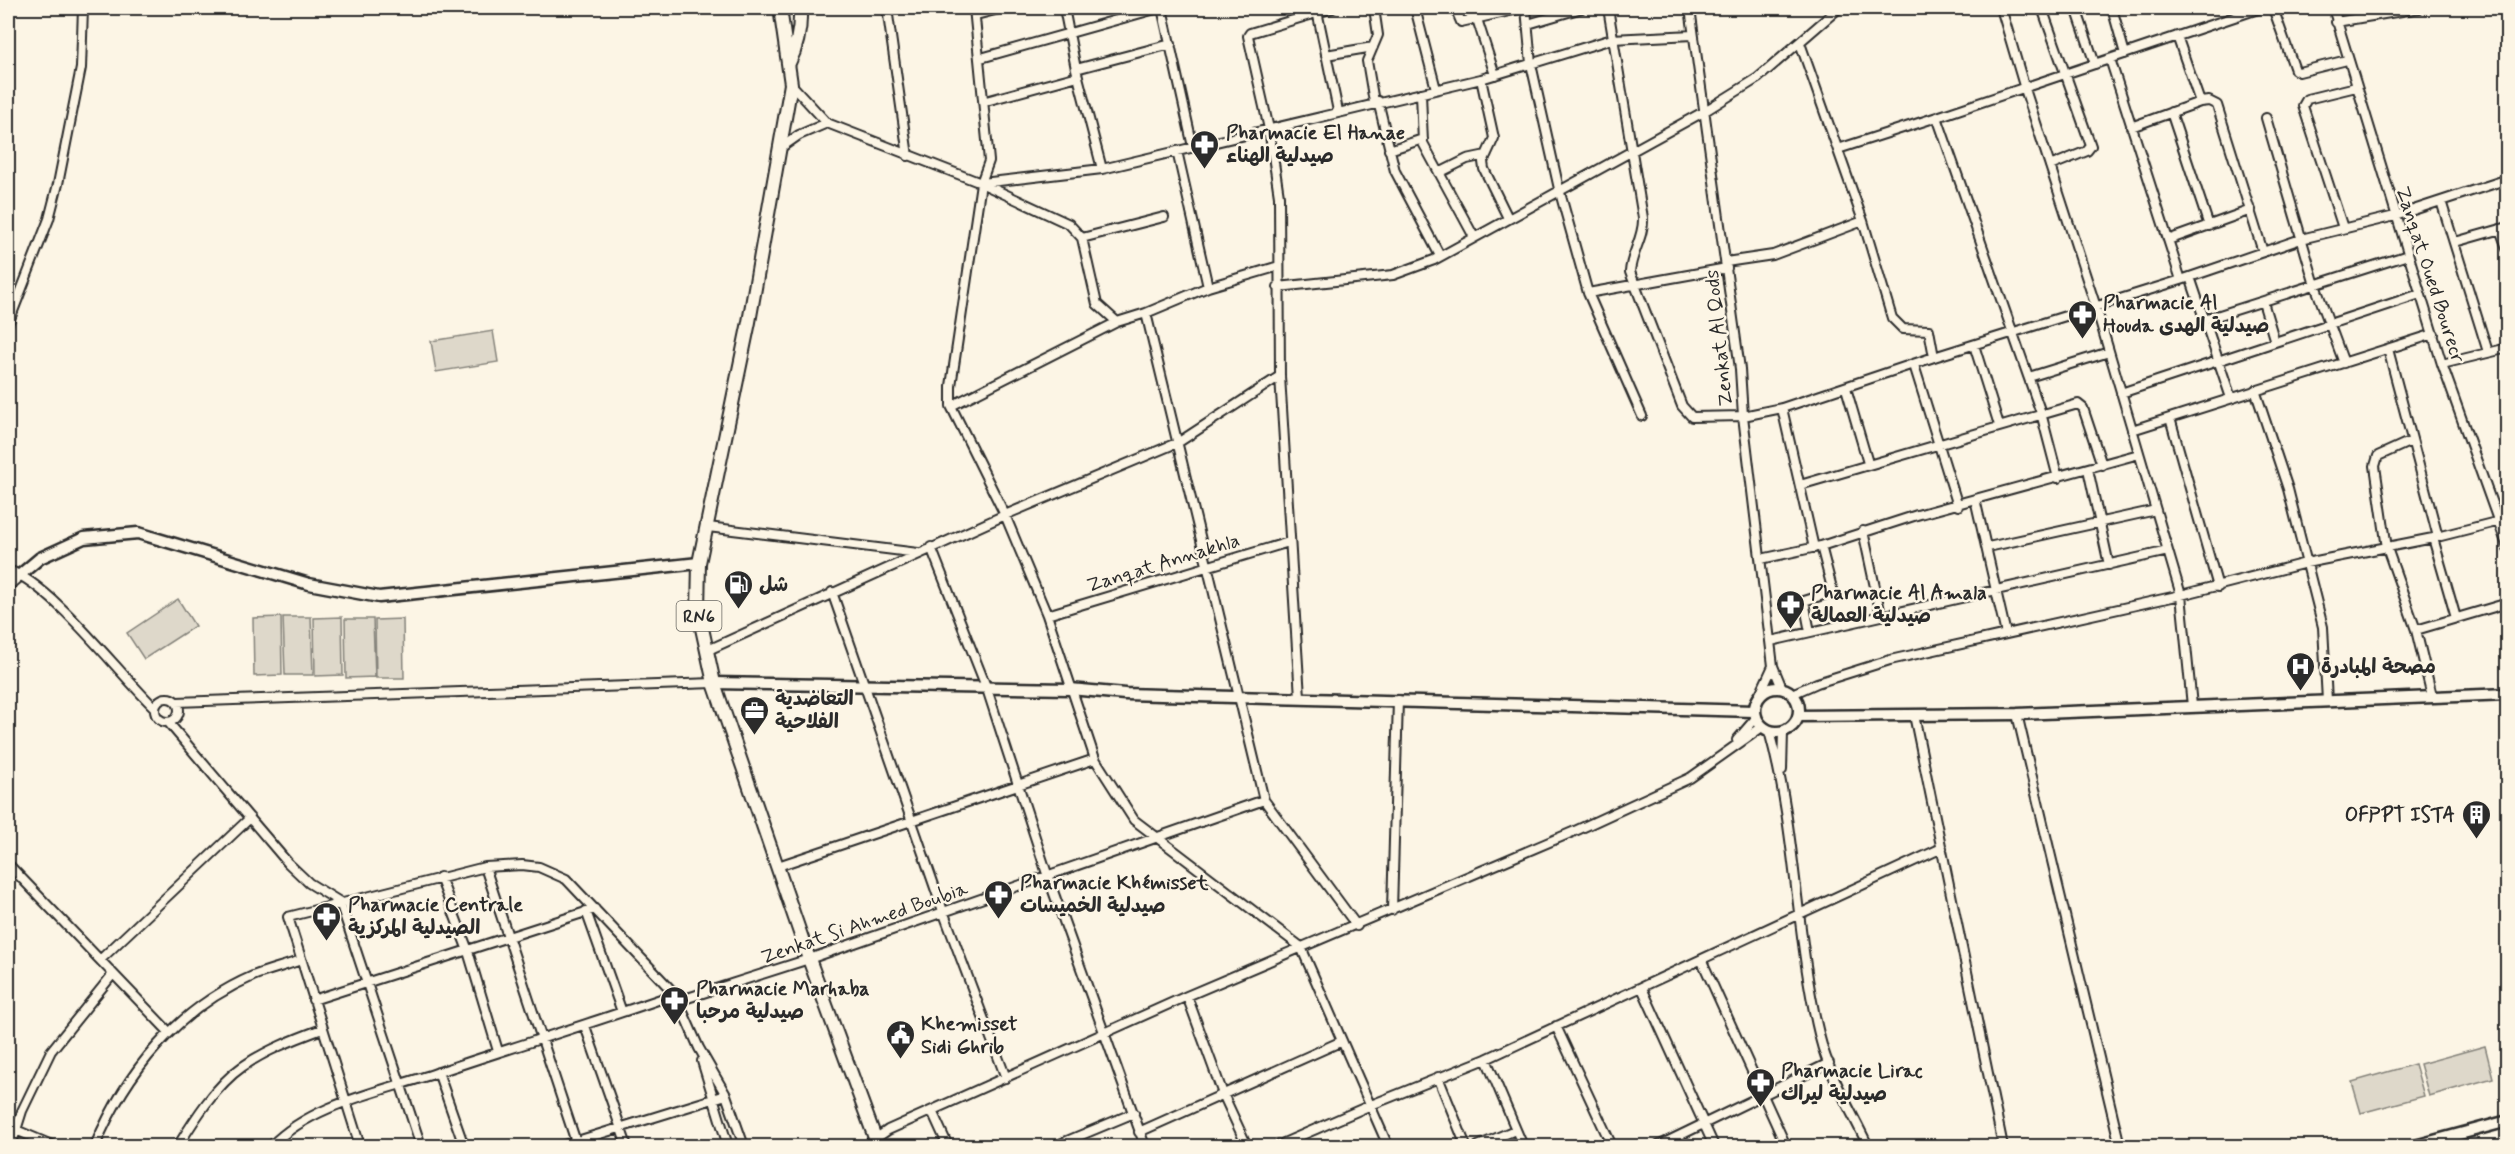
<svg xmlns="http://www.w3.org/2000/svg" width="2515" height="1154" viewBox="0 0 2515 1154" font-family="Mynerve,'Playpen Sans Arabic',sans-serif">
<rect width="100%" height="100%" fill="#fcf5e5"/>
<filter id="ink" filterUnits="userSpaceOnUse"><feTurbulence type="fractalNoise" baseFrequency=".0167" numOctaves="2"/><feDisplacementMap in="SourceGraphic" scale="12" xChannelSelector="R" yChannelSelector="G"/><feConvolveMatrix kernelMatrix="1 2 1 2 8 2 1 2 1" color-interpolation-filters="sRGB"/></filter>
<g filter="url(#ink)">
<path fill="#ded8ca" stroke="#84827a" stroke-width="1.5" d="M493 331 498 362 436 372 431 341Z
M178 599 195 626 144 659 127 633Z
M281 617 282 675 254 676 253 618Z
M283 617H311L313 675H285Z
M342 617 343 675 315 676 314 618Z
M345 619H373L375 677 346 678Z
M403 619 404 678H376L375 620Z
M2485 1046 2493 1078 2429 1096 2420 1064Z
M2415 1064 2424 1096 2361 1113 2352 1082Z"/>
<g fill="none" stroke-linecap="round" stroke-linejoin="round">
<defs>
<path id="street" d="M887 8 908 156
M974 8 989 161 981 183 951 386V406L1005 515 1047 615 1095 759 1134 820 1301 947 1388 1146
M1064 8 1076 69 1102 169
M1162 8 1193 147
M1374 8 1378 35 1367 61 1374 102
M1415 8 1436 89
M1455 8 1461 22 1523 8
M1526 8 1531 64 1559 189 1588 293 1642 416
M1608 8 1643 218C1644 238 1631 253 1630 272L1682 406 1692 417 1743 416 1782 408 1934 357 2181 280 2301 239 2395 216 2508 179
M1690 8 1740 369 1743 416 1773 666 1782 688
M2001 8 2025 89 2096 307 2181 595 2192 706
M2042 8 2091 146 2087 151 2050 166
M2076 8 2095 64
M2112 8 2125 54
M2273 8 2295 70 2299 72 2347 60
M2333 8 2442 364 2508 548
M1317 11 1338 111
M976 15 1003 8
M1477 19 1495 75
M2336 22 2420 8
M1528 24 1582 8
M2177 36 2200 102
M1800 43 1863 221 1892 318 1903 329 1929 330 1934 357
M1326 55 1373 47
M981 58 1159 8
M2110 59 2181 280
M1076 69 1171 44
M1481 79 1494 138 1483 162 1484 169 1508 218
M791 84 827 123 981 183 1069 224 1082 238 1097 304 1117 322 1146 313 1264 800 1357 926
M1421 93 1423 143 1474 237
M986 101 1078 76
M1378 101 1395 171 1440 256
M2171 112 2209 226
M2266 118 2315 285 2344 363
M2131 127 2200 102 2209 101 2217 105 2263 252
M779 149 799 135 827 123
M1838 149 1937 117
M1389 150 1423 139
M1177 151 1208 287
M1439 173 1467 159 1486 155
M982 183 1102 169 1481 79 1612 39 1693 35
M2441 201 2488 352
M2343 228 2303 106 2307 99 2356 87
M2500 229 2508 251
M1082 238 1164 217
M2168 240 2251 210
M2455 242 2508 227
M1726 262 1773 255 1863 221
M2190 277 2231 398
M1278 287 1393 275 1434 260 1705 111 1758 78 1839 8
M1588 293 1727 268
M2263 302 2275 342
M1146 313 1208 287 1279 266
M2204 320 2408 255
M8 324 49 219 58 184 81 68 83 8
M1974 345 1999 425
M2388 349 2438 537
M2442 364 2508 348
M1914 365 1958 506
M2029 377 2109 352
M1846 388 1868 463
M2255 390 2288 489 2323 627 2327 701
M2121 393 2420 294
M951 406 1117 322
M1782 408 1814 548
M2170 418 2218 587
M2132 430 2434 334
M2411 441 2378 456 2375 466 2387 548 2416 630 2432 696
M2088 469 2109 565
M2058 478 2041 413 1937 117 2261 8
M1800 485 2078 404 2083 408 2102 465
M1975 499 2006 634
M708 527 918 553
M1863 531 1881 615
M2433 538 2456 618
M931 547 987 689 1048 877 1145 1146
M1988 547 2156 510
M1761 559 1821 546 1917 515 2139 454
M8 570C52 584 118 673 155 708
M832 592 943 911 1006 1078
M1047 615 1289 542
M2416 630 2508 603
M1810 632 1804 601 1833 592 1821 546
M1771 641 2168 551
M706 651 1005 515 1179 442 1280 376
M1760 694 1773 666
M1792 694 1817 683 1890 660 2181 595 2306 563 2433 538 2508 519
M1300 697 1280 376 1279 196 1269 129 1248 36 1250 33 1333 8
M155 710a12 12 0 1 1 24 0a12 12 0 1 1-24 0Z
M176 702 714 683
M2017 714 2120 1146
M1914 715 2003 1146
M168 722 288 863 309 883 340 902 421 1146
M1769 731C1797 831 1795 937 1820 1038 1829 1075 1852 1112 1868 1146
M1737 740 1756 718
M1782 770 1783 732
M8 864 169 1032
M778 866 1095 759
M485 867 576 1142
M440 877 467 948 498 1051
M1392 910 1398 700
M586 911 622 1012
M100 960 250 818
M1702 961 1786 1146
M1642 988 1714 1146
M1187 996 1223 1094 1247 1146
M313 1000 595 909
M678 1001 809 959 1264 800
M585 1026 627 1146
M1556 1026 1612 1146
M1486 1059 1523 1146
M702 1061 728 1146
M438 1072 464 1146
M1438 1077 1466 1146
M932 1111 948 1146
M16 1130 54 1146
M1139 1132 1340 1042
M11 1146 22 1111 51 1051 113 974
M95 1146C126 1072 177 1009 253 976 268 970 285 966 301 960
M178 1146C194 1120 216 1085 242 1067 266 1050 295 1039 322 1029
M271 1146C313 1103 381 1092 436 1073 516 1046 596 1022 675 994
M360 1146 288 917 485 867 522 865 539 867 566 879 675 994 699 1048 726 1095 744 1146
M561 1146 726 1095
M865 1146 888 1130 1187 996 1575 831 1690 778 1762 727
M1055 1146 1134 1113
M1277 1146 1371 1105 1486 1059 1942 848
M1478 1146 1515 1130
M1658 1146 1829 1063"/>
<path id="secondary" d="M8 585 40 558 84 538 138 533 309 584 379 597 699 563
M714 683 1070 689 1125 694 1754 711
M1755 710a22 22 0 1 1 44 0a22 22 0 1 1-44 0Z
M1798 716 2017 714 2508 694
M2415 1146 2508 1121"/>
<path id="primary" d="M780 8 791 84 749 322 699 563 698 610 714 683 809 959 878 1146
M789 63C798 45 801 28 800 8"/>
</defs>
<use href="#street" stroke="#2b2b2b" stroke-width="12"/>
<use href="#secondary" stroke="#2b2b2b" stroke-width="15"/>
<use href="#primary" stroke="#2b2b2b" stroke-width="16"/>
<use href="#street" stroke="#fcf5e5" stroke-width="8"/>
<use href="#secondary" stroke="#fcf5e5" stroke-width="10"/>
<use href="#primary" stroke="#fcf5e5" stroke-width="12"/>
</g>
</g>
<defs>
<symbol id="pharmacy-pin" viewBox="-11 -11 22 30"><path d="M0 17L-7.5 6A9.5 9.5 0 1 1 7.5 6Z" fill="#2b2b2b" stroke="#fcf5e5"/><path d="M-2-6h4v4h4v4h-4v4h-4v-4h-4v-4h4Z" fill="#fff"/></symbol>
<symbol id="fuel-pin" viewBox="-11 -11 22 30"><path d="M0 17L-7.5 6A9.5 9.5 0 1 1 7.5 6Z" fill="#2b2b2b" stroke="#fcf5e5"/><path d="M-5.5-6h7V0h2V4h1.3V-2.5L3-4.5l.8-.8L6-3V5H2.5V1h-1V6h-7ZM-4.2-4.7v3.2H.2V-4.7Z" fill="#fff"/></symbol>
<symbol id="hospital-pin" viewBox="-11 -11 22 30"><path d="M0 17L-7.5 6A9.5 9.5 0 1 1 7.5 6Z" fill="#2b2b2b" stroke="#fcf5e5"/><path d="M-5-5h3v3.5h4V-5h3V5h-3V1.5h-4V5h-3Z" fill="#fff"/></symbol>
<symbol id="office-pin" viewBox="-11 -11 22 30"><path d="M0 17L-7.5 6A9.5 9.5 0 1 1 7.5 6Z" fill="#2b2b2b" stroke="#fcf5e5"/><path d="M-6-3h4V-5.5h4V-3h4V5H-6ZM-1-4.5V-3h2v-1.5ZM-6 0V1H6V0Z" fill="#fff"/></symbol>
<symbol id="building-pin" viewBox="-11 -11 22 30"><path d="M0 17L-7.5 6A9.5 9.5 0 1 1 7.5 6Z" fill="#2b2b2b" stroke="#fcf5e5"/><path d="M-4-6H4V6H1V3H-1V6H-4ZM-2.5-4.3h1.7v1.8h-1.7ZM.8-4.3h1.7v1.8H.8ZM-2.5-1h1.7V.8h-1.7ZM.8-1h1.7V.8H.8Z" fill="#fff"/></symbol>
<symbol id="civic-pin" viewBox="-11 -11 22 30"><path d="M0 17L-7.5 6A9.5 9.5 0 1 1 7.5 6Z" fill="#2b2b2b" stroke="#fcf5e5"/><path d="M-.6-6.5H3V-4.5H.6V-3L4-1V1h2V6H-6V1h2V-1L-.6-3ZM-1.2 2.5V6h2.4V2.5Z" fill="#fff"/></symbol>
</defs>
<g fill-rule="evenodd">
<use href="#pharmacy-pin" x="1188" y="128" width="33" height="45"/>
<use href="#pharmacy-pin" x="2066" y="298" width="33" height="45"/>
<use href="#fuel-pin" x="722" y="568" width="33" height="45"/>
<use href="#pharmacy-pin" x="1774" y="588" width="33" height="45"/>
<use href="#hospital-pin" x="2284" y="650" width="33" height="45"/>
<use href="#office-pin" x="738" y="694" width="33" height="45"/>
<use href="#building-pin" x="2460" y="798" width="33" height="45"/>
<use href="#pharmacy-pin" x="982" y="878" width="33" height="45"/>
<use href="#pharmacy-pin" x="310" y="900" width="33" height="45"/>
<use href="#pharmacy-pin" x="658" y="984" width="33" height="45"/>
<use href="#civic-pin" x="884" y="1018" width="33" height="45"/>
<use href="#pharmacy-pin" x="1744" y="1066" width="33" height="45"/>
</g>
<g text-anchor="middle" stroke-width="5" stroke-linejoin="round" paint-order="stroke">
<rect fill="#fcf5e5" stroke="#6a6863" stroke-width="1.5" x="676.5" y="601" width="45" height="30" rx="4.5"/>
<g font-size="18" font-weight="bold" fill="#2b2b2b">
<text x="699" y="622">RN6</text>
</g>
<g font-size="20" font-weight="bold" fill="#2b2b2b" stroke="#fcf5e5" text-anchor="start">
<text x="1226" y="139">Pharmacie El Hanae<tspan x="1226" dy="23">صيدلية الهناء</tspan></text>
<text x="2103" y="309">Pharmacie Al<tspan x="2103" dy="23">Houda صيدلية الهدى</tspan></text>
<text x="759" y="591">شل</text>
<text x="1811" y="599">Pharmacie Al Amala<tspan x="1811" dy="23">صيدلية العمالة</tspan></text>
<text x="2321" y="673">مصحة المبادرة</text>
<text x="775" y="705">التعاضدية<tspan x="775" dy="23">الفلاحية</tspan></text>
<text x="2455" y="821" text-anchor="end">OFPPT ISTA</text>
<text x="1020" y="889">Pharmacie Khémisset<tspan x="1020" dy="23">صيدلية الخميسات</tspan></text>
<text x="348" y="911">Pharmacie Centrale<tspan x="348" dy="23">الصيدلية المركزية</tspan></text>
<text x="696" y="995">Pharmacie Marhaba<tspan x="696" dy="23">صيدلية مرحبا</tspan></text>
<text x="921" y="1030">Khemisset<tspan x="921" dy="23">Sidi Ghrib</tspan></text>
<text x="1781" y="1077">Pharmacie Lirac<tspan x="1781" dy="23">صيدلية ليراك</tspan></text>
</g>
<g font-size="20" fill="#2b2b2b" stroke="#fcf5e5">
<text transform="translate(2431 274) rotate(72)" y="7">Zanqat Oued Bourecr</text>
<text transform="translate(1718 338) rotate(-96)" y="7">Zenkat Al Qods</text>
<text transform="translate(1163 562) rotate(-17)" y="7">Zanqat Annakhla</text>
<text transform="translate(864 922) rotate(-19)" y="7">Zenkat Si Ahmed Boubia</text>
</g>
</g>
<rect width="2515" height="1154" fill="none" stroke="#fcf5e5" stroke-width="30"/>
<rect x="15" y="15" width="2485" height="1124" fill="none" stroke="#2b2b2b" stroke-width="2" filter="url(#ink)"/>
</svg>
